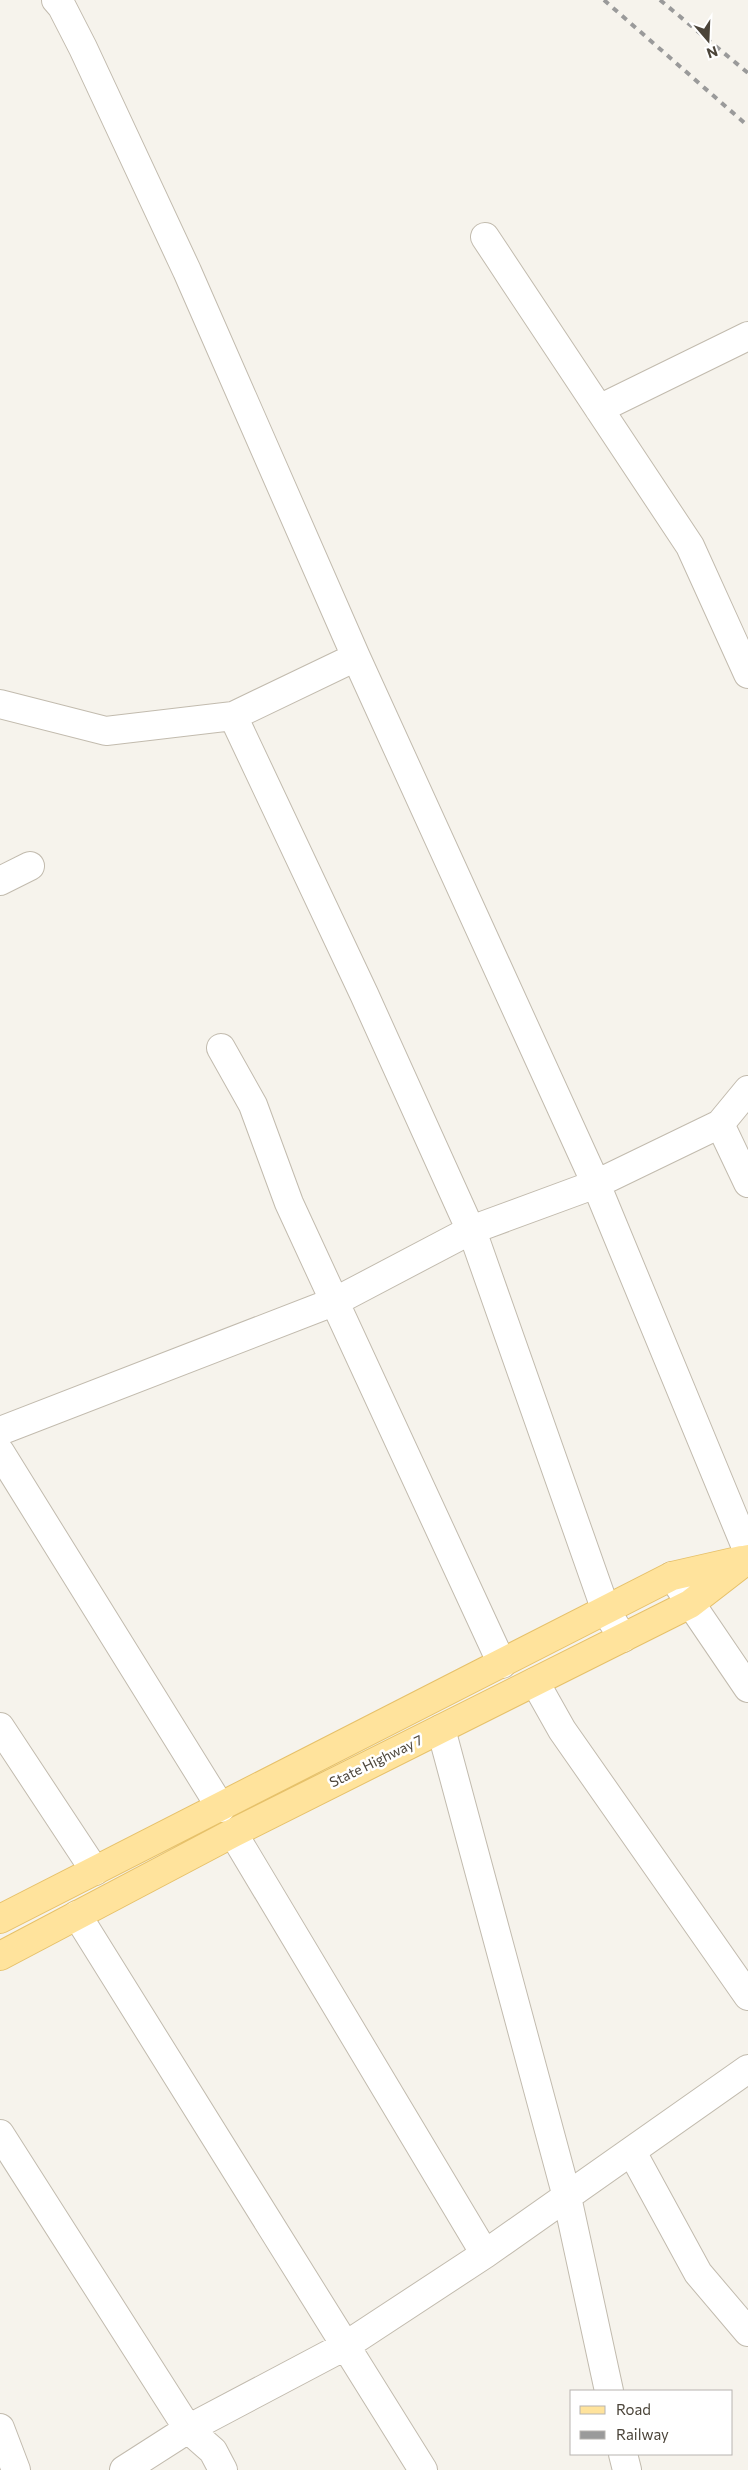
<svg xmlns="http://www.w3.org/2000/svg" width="748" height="2470" viewBox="0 0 748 2470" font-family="Commissioner,sans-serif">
<rect width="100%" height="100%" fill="#f6f3ec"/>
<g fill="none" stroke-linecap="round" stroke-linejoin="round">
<defs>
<path id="street" d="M56 0 62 7 83 48 187 271 356 657 596 1184 748 1552
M485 237 690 546 748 674
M599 409 748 336
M0 704 106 731 233 716 356 657
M233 716 364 994 476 1242 606 1611 623 1638
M0 881 30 866
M221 1048 253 1105 289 1203 502 1664
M720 1124 748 1183
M0 1431 336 1301 471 1230 596 1184 720 1124 748 1090
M0 1452 221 1808
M672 1576 748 1688
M535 1682 562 1730 748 1996
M0 1727 95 1871
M441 1729 567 2197 609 2391
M233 1833 485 2254
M77 1915 423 2470
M0 2134 188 2429 213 2451 223 2470
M632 2152 698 2273 748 2332
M0 2428 16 2470
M623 2454 627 2470
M124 2470 188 2429 345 2346 485 2254 748 2069"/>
<path id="primary" d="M0 1919 672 1576 742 1560
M0 1956 233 1833 690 1604 748 1559"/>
</defs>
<use href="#street" stroke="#c2bbae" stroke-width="30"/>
<use href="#primary" stroke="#e6c16a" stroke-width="30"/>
<use href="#street" stroke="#fff" stroke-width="28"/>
<use href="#primary" stroke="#ffe39c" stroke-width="28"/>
<path stroke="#9a9a9a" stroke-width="4" stroke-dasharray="6 6" stroke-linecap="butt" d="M604 0 748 126
M660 0 748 73"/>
</g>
<g text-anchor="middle" stroke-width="5" stroke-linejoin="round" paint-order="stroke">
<g font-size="14" fill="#4b4439" stroke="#fff">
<text transform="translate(376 1761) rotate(-26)" y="5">State Highway 7</text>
</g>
</g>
<rect x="570" y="2390" width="162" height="65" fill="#ffffff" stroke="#b7b4b0"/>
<rect x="580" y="2406" width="25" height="8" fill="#ffe39c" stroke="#b7b4b0"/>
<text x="616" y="2415" font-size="15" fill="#4b4439">Road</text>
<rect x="580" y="2431" width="25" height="8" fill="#9a9a9a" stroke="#b7b4b0"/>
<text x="616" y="2440" font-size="15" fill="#4b4439">Railway</text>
<g transform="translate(708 40) rotate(161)" stroke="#ffffff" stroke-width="4" paint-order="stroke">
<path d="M0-4L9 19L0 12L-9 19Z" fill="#4b4439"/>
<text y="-8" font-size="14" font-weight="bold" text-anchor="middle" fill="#4b4439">N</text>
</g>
</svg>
